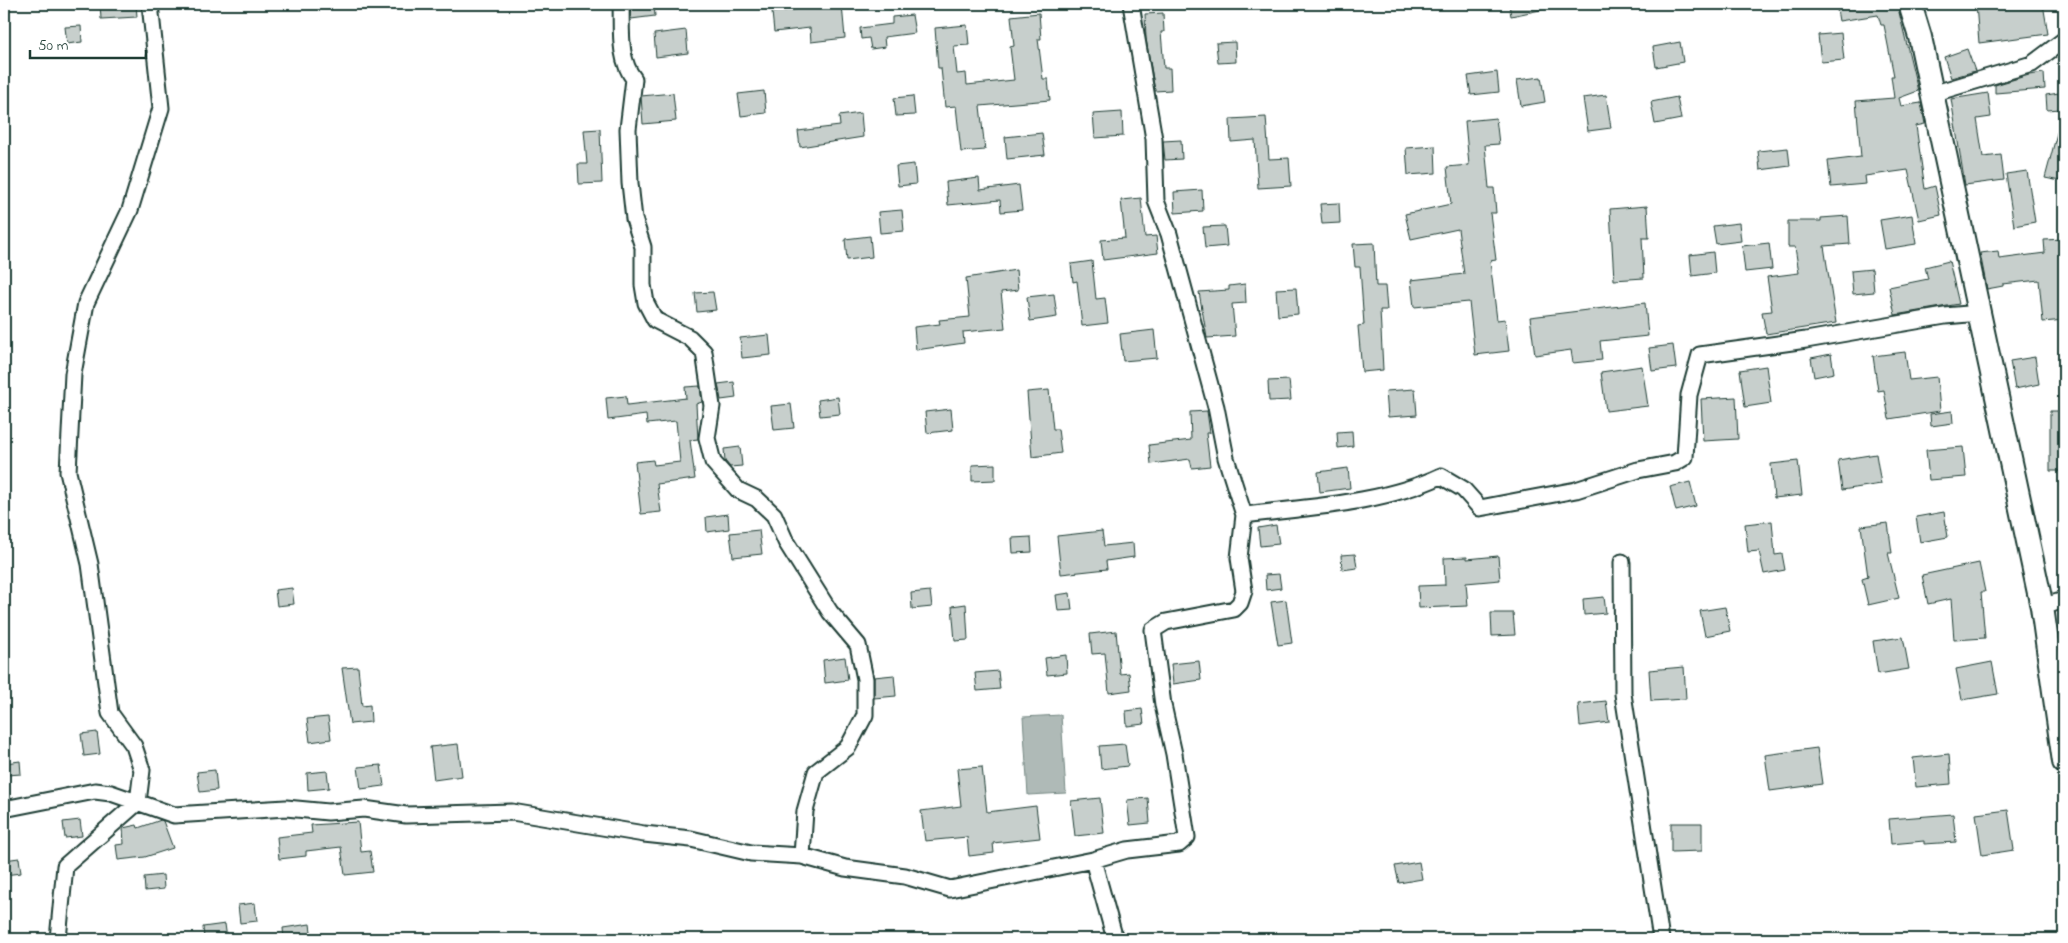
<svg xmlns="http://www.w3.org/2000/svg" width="2068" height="943" viewBox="0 0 2068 943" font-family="'Indie Flower',sans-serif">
<rect width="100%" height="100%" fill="#fff"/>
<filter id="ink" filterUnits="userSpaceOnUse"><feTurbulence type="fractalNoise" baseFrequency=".02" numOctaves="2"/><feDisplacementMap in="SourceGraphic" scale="10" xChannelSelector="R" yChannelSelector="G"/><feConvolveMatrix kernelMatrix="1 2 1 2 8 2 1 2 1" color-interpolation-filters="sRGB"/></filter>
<g filter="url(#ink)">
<path fill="#afbab7" stroke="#758883" d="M1061 715 1066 793 1028 795 1023 717Z"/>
<path fill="#c7cfcc" stroke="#1f3d34" d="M100 4H136L137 17 101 19Z
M630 4H654L655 16 631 19Z
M1509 4H1544L1545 9 1511 16Z
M1836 4H1897L1918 91 1899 98 1901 106 1921 103 1925 124 1916 126 1925 189 1935 186 1941 215 1919 220 1908 170 1865 176 1866 184 1831 187 1828 161 1861 157 1856 101 1894 98 1891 76H1894L1884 25H1881L1878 15 1839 21Z
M1976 4H2043L2048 34 1979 43Z
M842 5 845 38 811 42 810 28 774 32 772 12Z
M1039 13 1041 39H1038L1043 79H1048L1050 100 980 106 985 150 961 152 956 106 945 107 941 68H938L935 28 967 25 969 45 954 46 957 74 966 73 967 85 1014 80 1010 47 1014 46 1011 16Z
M1163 13 1164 32H1161L1164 68H1170L1171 90 1155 91 1146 39 1145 14Z
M912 15 915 33 884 37 885 47 871 49 869 38 861 39 860 28 892 24V17Z
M81 26 82 42 67 44 65 27Z
M686 30 688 53 656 57 654 34Z
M1841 33 1844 60 1821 62 1818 35Z
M1235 42 1236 62 1218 63 1216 43Z
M1680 42 1683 62 1656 67 1653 47Z
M1967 49 1975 71 1951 78 1944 57Z
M1497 72 1499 92 1471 95 1468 76Z
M2044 73 2045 89 1995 93V85L2029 75Z
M1541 77 1545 102 1521 106 1517 80Z
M764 91 766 113 741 116 738 94Z
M673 93 676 121 643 124 641 96Z
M1988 93 1991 117 1977 119 1983 157 2001 155 2004 180 1965 185 1951 99Z
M2059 93 2061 109 2047 110 2046 95Z
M1606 95 1611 128 1588 131 1583 98Z
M913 96 915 115 896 116 894 98Z
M1677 97 1681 119 1655 124 1651 102Z
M1122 112 1123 136 1095 138 1093 114Z
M861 113 863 137 800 147 798 131 840 126 839 116Z
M1266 117 1269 159 1289 158 1291 186 1258 188 1255 140 1231 142 1230 119Z
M1496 118 1499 144 1485 145 1489 188H1494L1496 213H1490L1496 260 1490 261 1497 320 1505 319 1509 351 1475 355 1469 302 1414 307 1411 280 1464 274 1458 229 1411 239 1405 214 1451 204 1447 167 1469 165 1465 121Z
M2060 122H2064V167L2060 181 2045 178Z
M600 129 602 183 579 184 578 164H587L584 130Z
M1042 133 1045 155 1007 159 1005 137Z
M1181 140 1182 159 1165 160 1163 141Z
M1435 146 1436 173 1408 175 1406 148Z
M1788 148 1790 166 1760 170 1758 151Z
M914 164 916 184 898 186 896 166Z
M2027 171 2035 222 2014 226 2006 174Z
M979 178 980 190 1019 185 1022 210 1001 212 1000 200 948 205 946 182Z
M1202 190 1203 211 1175 213 1174 192Z
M1141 198 1145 237 1156 236 1158 253 1103 260 1101 240 1125 238 1121 200Z
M1339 203 1340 223 1322 224 1320 204Z
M1647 206 1649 238H1642L1644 278 1614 280 1610 209Z
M902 210 904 231 880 233 878 212Z
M1912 215 1916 244 1885 249 1880 220Z
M1848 216 1850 244 1824 246 1836 323 1766 334 1762 312 1772 311 1767 277 1799 273 1795 247H1788V221H1821V218Z
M1739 223 1741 241 1716 244 1713 226Z
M1225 226 1227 246 1205 248 1203 227Z
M870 236 872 257 847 260 845 239Z
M2064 239V275H2061L2064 320 2043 322 2039 280 2003 284V286L1987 289 1980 253 1998 251 1999 259 2045 253 2044 240Z
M1374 243 1376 286H1385L1387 310H1380L1383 370 1362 372 1358 326 1364 325 1360 267H1355L1353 244Z
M1769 243 1772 269 1745 272 1742 246Z
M1713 252 1715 273 1692 276 1690 255Z
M1092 261 1096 299 1105 298 1108 323 1082 326 1077 281 1073 282 1071 264Z
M1949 261 1959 304 1895 315 1889 287 1928 279 1925 267Z
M1872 269 1874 292 1853 294 1851 271Z
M1016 270 1018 290 1001 292 1005 328 963 332 964 343 916 350 914 327 940 324 939 320 970 317 966 278Z
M1245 284 1246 303 1232 304 1235 336 1207 338 1199 292 1229 290V286Z
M1296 288 1298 314 1278 316 1276 289Z
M713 292 716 310 697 312 695 293Z
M1054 294 1057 317 1030 321 1027 297Z
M1645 303 1648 336 1600 341 1602 360 1573 363 1571 350 1535 355 1530 317Z
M1154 330 1157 358 1123 361 1120 334Z
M769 335 771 355 742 358 740 338Z
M1673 345 1676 368 1652 371 1649 348Z
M1905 352 1909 380 1937 377 1940 411 1889 419 1884 390 1878 391 1873 356Z
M1831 354 1834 373 1814 377 1811 358Z
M2035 357 2039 384 2015 389 2010 361Z
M1642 366 1648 406 1606 411 1601 372Z
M1766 366 1771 403 1745 407 1740 370Z
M1289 380 1291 400 1269 401 1268 381Z
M734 382 736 398 721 400 718 384Z
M700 386 702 402 696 404 698 439 690 440 695 479 657 484 661 512 641 514 635 462 653 460 654 465 680 462 676 421 647 424 646 415 608 420 606 398 626 396 627 405 686 398 685 387Z
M1415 389 1417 415 1388 417 1386 391Z
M1049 390 1053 429H1058L1061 453 1032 457 1027 392Z
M838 397 840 414 820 416 818 400Z
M1736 397 1738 439 1703 441 1701 399Z
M791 404 794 428 774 430 771 406Z
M951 409 953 430 927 433 925 412Z
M1207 411 1210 433H1206L1210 466 1192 468 1190 459 1151 464 1149 445 1191 440 1190 412Z
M1952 411 1953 423 1931 426 1930 414Z
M2050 411H2064V471H2050Z
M1352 431 1353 446 1338 448 1337 432Z
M740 447 742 466 730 467 725 461 724 449Z
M1963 447 1966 477 1929 480 1926 450Z
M1876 454 1881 484 1842 490 1838 460Z
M1798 461 1802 495 1774 498 1771 464Z
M995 464V480L972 481V465Z
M1348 468 1350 488 1320 492 1318 472Z
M1690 482 1696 506 1676 511 1670 487Z
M1944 512 1948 537 1920 542 1916 517Z
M728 514 729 529 707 532 706 517Z
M1772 521 1775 555 1782 554 1785 570 1764 574 1759 551 1748 552 1745 524Z
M1888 523 1892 553H1888L1899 598 1868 605 1862 579 1868 577 1861 526Z
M1276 525 1279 544 1260 546 1258 528Z
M759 530 762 554 733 557 730 533Z
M1102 531 1104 546 1133 543 1134 557 1106 561 1107 569 1061 574 1057 536Z
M1031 537 1032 552 1013 553 1012 538Z
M1355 554 1357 568 1342 570 1341 555Z
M1498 556 1500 580 1466 583 1468 606 1419 608 1418 586 1445 585 1444 558 1467 557V559Z
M1979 563 1985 592H1981L1985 638 1954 640 1951 599 1928 604 1922 575Z
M1279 574 1281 588 1266 590 1265 575Z
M292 588 294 604 277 606 275 590Z
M930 591 932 607 912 609 911 593Z
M1070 593 1072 610 1058 611 1056 595Z
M1604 597 1606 613 1584 615 1583 599Z
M1286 600 1292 643 1278 645 1271 602Z
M966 604 968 640 955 641 952 606Z
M1725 607 1730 631 1705 636 1700 611Z
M1491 613H1513L1515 635 1492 636Z
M1116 631 1120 674 1129 673 1131 690 1109 693 1105 653 1092 654 1090 634Z
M1903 637 1909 669 1878 674 1873 641Z
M1066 655 1067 673 1047 675 1045 658Z
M845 657 848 680 825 683 823 660Z
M1199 661 1201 680 1173 684 1171 664Z
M1992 662 1998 694 1962 700 1956 669Z
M358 667 362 706 370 705 371 722 350 724 342 668Z
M1684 667 1686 699 1651 701 1649 670Z
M998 671 1000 689 977 691 975 673Z
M894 675 896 696 874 698V677Z
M1606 701 1609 722 1580 726 1578 704Z
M1142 709 1144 724 1127 726 1126 711Z
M328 717 331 739 310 742 307 719Z
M97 732 100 754 84 756 81 734Z
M458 744 462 776 434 780 430 747Z
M1125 744 1128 766 1101 769 1099 746Z
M1817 748 1822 784 1770 791 1765 755Z
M1949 754 1951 784 1916 787 1913 758Z
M20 761 21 774 7 775 6 763Z
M381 765 384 786 361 789 358 767Z
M982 767 987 812 1036 806 1040 838 993 843 994 853 969 856 967 837 925 841 921 811 961 806 957 769Z
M215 770 217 790 200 792 197 772Z
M327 771 329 788 308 790 307 773Z
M1100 798 1104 833 1075 836 1071 801Z
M1148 798 1150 823 1130 825 1127 800Z
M2008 810 2014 850 1982 855 1976 814Z
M1953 814 1956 842 1924 844V841L1891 844 1889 819Z
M80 820 82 836 65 838 63 822Z
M161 820 163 821 173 848 145 857 118 860 116 845 124 844 123 828 137 825 138 828Z
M358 822 361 852 370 851 373 872 345 875 341 847 306 851V856L279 859 277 837 312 833 311 825Z
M1671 823H1702V851L1671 852Z
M19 858 21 873 4 875V860Z
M1419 862 1422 879 1399 883 1395 866Z
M163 875 164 889 145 891 144 877Z
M255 903 257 921 240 923 238 905Z
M225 924 227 939H204L203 927Z
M310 924 312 939H284L283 928Z"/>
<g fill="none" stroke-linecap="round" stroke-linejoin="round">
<defs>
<path id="minor" d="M621 4C622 28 618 59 634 79L628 129 630 183 634 219 643 247V285L646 303 655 320 690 338 704 352 712 406 707 438 713 462 738 490 757 499 774 515 786 542 830 612 858 645 865 679V715L848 747 816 772 805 811 802 856
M1932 94 2032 64 2064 40
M1244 515C1309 507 1381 504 1441 476L1463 489 1480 508 1576 490 1638 470 1675 463 1685 457 1689 395 1700 355 1806 340 1945 316 1980 313
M1622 562 1623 694 1661 939
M2042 607 2064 600
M4 809 95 791 111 793 174 815 286 808 328 812 364 809 406 815 512 812 644 834 691 839 751 853 802 856 845 868 905 876 950 889 1093 860 1127 850 1179 844 1187 837 1174 754 1163 705 1153 630 1166 622 1234 609 1240 603 1244 591 1239 558 1244 515 1226 458 1216 407 1169 234 1156 201 1154 139 1131 4
M1093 860 1115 939
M58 939 65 866 138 802 142 770 134 746 110 713 90 564 68 472 73 374 86 303 130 210 161 108 150 4"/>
<path id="secondary" d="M1910 4 1920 37 2042 607 2064 762"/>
</defs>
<use href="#minor" stroke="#1f3d34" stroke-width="19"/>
<use href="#secondary" stroke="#1f3d34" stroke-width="26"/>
<use href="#minor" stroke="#fff" stroke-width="15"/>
<use href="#secondary" stroke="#fff" stroke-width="22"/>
</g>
</g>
<rect width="2068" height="943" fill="none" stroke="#fff" stroke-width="20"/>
<rect x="10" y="10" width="2048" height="923" fill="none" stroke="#1f3d34" stroke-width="2" filter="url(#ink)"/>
<path d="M30 50v8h116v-8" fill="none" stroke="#1f3d34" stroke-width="2.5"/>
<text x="38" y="50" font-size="15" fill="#1f3d34" stroke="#ffffff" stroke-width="4" paint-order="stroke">50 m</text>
</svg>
